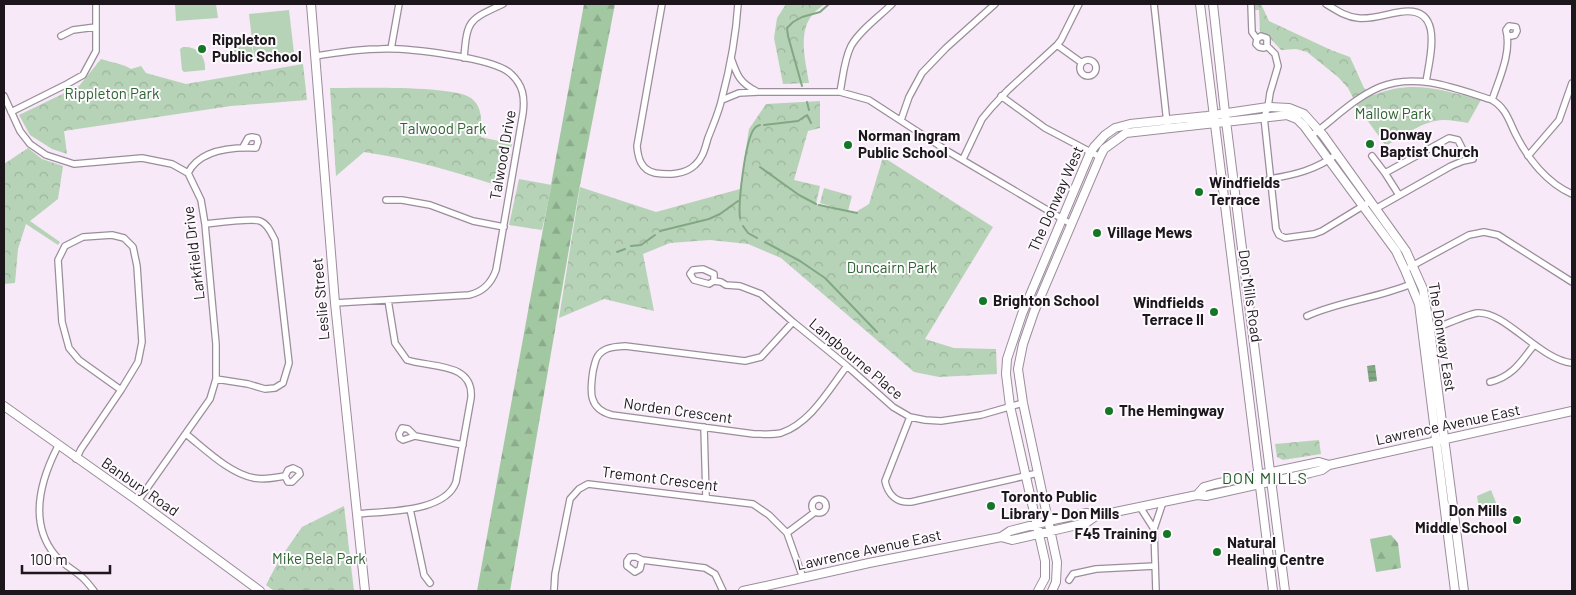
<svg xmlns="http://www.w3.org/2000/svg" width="1576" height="595" viewBox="0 0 1576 595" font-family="Barlow,sans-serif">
<defs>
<pattern id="forest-firs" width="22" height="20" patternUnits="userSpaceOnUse" patternTransform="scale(1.25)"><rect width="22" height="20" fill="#a2c8a2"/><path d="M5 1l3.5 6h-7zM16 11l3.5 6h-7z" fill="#8bab8b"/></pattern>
<pattern id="park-crowns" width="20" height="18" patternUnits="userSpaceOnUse" patternTransform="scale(1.25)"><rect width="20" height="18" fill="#b7d3b7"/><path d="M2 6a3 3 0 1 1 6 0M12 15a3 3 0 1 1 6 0" fill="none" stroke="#9db49d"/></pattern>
<pattern id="water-rules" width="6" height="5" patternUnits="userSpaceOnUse" patternTransform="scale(1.25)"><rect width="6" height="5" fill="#82a883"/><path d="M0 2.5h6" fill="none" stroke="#6a886b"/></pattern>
</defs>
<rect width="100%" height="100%" fill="#f7e9f7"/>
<path fill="#b7d3b7" d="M175 4H216L218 18 176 21Z
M289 10 294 53 254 57 249 14Z
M251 39 253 54 237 59 235 58 232 44 233 41Z
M183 47C197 46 206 55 205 70L184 72 182 70 180 49Z
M1491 490 1497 505 1482 512 1479 509 1477 496Z"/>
<path fill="url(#forest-firs)" d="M584 4H615L580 185 510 591H477Z
M1391 535 1398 543 1401 568 1376 572 1370 539Z"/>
<path fill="url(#park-crowns)" d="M786 4H825C821 7 816 10 813 14 797 32 806 63 809 83L783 84 774 38 777 18Z
M1254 4H1261L1269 21 1331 50 1350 57 1364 88 1374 95C1413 79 1443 90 1481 100L1468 123C1461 122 1452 120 1444 120 1424 120 1403 136 1386 146L1359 109 1348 88 1338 77 1307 52 1296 49 1281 50 1270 38 1260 32 1259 10H1255Z
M101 59C110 62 124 64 131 69L141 66 146 73 186 84 303 64 307 100 231 106 64 131 67 154 52 149 30 135 19 115 79 86Z
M330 88C356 88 454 85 471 98 484 108 481 124 481 137L512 144 502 187C456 172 412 159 364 152L336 176Z
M820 101V128L808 131 794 180 820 186 816 204 840 209 820 203 824 188 852 196 848 211 856 212 869 204 883 157 993 227 925 339 954 348 996 349 997 374 939 377 914 372 781 258 748 244 710 240 670 243 643 254 654 311 604 299 559 318 580 187 656 212 740 189 749 129 766 104Z
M28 148 42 159 63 166 58 199 30 221 60 242 58 245 26 224 18 249 15 283 4 284V164Z
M519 179 552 185 542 230 509 225Z
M1319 440 1321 454 1283 460 1277 457 1275 444Z
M344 506 354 591H274L266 585 279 560 302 527Z"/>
<path fill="url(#water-rules)" d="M1375 365 1377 381 1369 382 1367 366Z"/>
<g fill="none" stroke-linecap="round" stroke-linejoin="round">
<path stroke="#82a883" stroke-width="2" d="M802 86 788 36 787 28 793 22 802 17 820 12 829 4
M807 102 809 110
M764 125 798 121 807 115 811 123
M760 167 799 195 816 204
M819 205 857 213
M740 218C738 203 745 141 754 129 756 126 757 126 760 125
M743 226 748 233 757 238
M660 231 709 219 720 214 738 201
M765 242 800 261 825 278 877 332
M631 246 641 245 655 235
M617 252 625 249"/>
<defs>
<path id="street" d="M662 4 637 146C638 158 641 170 655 173 667 175 685 175 695 165 703 158 705 148 708 138 713 125 719 112 722 98 730 68 736 35 738 4
M1154 4 1167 123
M1251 4 1252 32 1257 39
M1326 4C1336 10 1346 17 1358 18 1371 20 1386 14 1400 12 1445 5 1430 56 1426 82
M61 36 73 30 96 27
M1057 45 1082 63
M1267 46 1264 48 1259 47 1256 44 1257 39 1261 36 1267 38V46L1275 54 1278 66 1270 93 1268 107 1264 117 1276 229 1279 235 1285 238 1314 234 1322 231 1371 201
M391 49 399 4
M315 56C336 53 358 49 380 49 405 48 494 57 511 74 523 85 525 97 523 113L496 270C491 284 483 292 469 295L335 303
M464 58C467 19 469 20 503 4
M731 58C737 75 739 82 756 91
M1080 68a8 8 0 1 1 16 0a8 8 0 1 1-16 0Z
M840 92C843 77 844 60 851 46 860 30 879 17 892 4
M4 96 20 131 30 144 46 155 74 164 142 158 172 164 188 173 201 200 205 224 216 344V379L210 399 138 501
M1001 96 1045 128 1100 157
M722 100 739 93 758 92H840L869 100 949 152 1071 224
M1492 100C1499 79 1512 52 1506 30L1509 26 1516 27 1517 31 1515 35 1511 36 1508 35
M11 112 67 84 83 75 96 51V4
M901 120 909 97 922 73 946 48 995 4
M1311 136C1333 120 1354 98 1380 87 1416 72 1457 89 1492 100 1506 108 1509 121 1516 135 1528 159 1547 183 1572 194
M1372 156 1385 173 1399 195
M1528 156 1559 120 1572 83
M963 159 982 119 992 107 1008 90 1057 45 1061 40 1079 4
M188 173C200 149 232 147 256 148L258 142 257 138 252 137 248 138 243 147
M1385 173 1449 138 1458 140 1468 160
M1269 179C1294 175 1316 170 1337 154
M386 200H402L430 205 473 221 504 227
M1377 208 1451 166 1463 161 1473 159
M205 224C215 223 252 218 260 221 268 224 271 233 275 240L289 363 283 383 275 388 265 389 248 384 216 379
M1410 267 1469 235 1484 232 1498 235 1572 282
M714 281V274L703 269 693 270 690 274 694 280 709 284 714 281 721 282 726 285 740 286 761 294 793 322 847 366 893 407 910 417 925 420 941 421 981 415 1023 403
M1307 316C1340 301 1378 298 1411 284
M793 322 761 357 745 361 625 346C617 347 610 346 603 351 596 355 595 363 593 371 590 391 588 409 612 415L754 434C762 434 773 435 781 433 811 423 829 389 847 366
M1426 332C1440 327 1465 315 1477 313 1504 310 1540 360 1572 363
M1490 382C1512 377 1521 362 1534 345
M910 417 885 481C888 495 897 503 911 502L1038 473
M704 427 706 497
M186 434C205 449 230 474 254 478 264 480 274 478 285 476L288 482H292L300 474 299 471 293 468 288 470 285 476
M415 436 403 440 400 438 399 434 402 428 408 429 415 436 463 445
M58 446C41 479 28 522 55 555 63 565 75 570 84 579 88 583 91 587 94 591
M76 459 81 449 121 390 138 362 142 342 137 266 133 247 124 238 112 235 83 237 65 246 58 260 62 322 69 348 79 360 121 390
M812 506a7 7 0 1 1 14 0a7 7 0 1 1-14 0Z
M1140 507 1154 529
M410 509 424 575 430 583
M357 514C385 511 445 513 456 482L471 398C474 362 431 368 407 360L395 343 388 300
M787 533 815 512
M642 560 640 569 635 572 627 566V561L630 557H636L642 560 705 568 715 574 723 591
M1069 580 1073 574 1096 569 1155 566
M554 591 555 574 570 499 579 489 588 484 753 504 769 515 787 533 803 578
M1156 591 1154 529 1163 502"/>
<path id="secondary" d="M311 4 335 303 365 591
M1200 4 1273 591
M1213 4 1225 113 1285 591
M4 406 138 501 260 591
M1197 495 1204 487 1215 484 1319 462 1329 465
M1001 537 1010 531 1053 520 1087 513 1096 516
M743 591 869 563 1001 537 1012 540 1086 523 1096 516 1197 495 1206 496 1310 473 1322 470 1329 465 1572 411
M1038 591 1045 578V561L1010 406 1006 374 1007 359 1022 314 1090 153 1094 147 1105 135 1115 128 1130 124 1207 116 1268 107 1289 108 1304 114 1323 135 1406 251 1423 289 1430 330 1464 591
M1052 591 1056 582 1057 562 1023 403 1018 369 1023 344 1034 312 1100 157 1104 149 1126 133 1287 115 1297 119 1304 126 1396 251 1405 270 1419 304 1455 591"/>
</defs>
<use href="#street" stroke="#9b8d9b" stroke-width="8"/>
<use href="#secondary" stroke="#9b8d9b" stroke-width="10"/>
<use href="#street" stroke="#fff" stroke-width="5.5"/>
<use href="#secondary" stroke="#fff" stroke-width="8"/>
</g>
<g fill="#167627" stroke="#fdfafd" stroke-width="2">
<circle cx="202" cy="49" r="5"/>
<circle cx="1370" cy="144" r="5"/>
<circle cx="848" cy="145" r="5"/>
<circle cx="1199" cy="192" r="5"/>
<circle cx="1097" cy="233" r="5"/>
<circle cx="983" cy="301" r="5"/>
<circle cx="1214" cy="312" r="5"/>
<circle cx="1109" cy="411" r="5"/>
<circle cx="991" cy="506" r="5"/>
<circle cx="1517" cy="520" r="5"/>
<circle cx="1167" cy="534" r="5"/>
<circle cx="1217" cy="552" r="5"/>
</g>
<g text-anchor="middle" stroke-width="4" stroke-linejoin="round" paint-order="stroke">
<g font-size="15" font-weight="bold" fill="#1d171d" stroke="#fdfafd" text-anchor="start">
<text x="212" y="45">Rippleton<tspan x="212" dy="17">Public School</tspan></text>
<text x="1380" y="140">Donway<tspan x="1380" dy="17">Baptist Church</tspan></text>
<text x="858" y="141">Norman Ingram<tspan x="858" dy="17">Public School</tspan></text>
<text x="1209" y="188">Windfields<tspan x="1209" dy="17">Terrace</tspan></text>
<text x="1107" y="238">Village Mews</text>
<text x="993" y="306">Brighton School</text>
<text x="1204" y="308" text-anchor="end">Windfields<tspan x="1204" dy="17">Terrace II</tspan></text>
<text x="1119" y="416">The Hemingway</text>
<text x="1001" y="502">Toronto Public<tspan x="1001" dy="17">Library - Don Mills</tspan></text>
<text x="1507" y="516" text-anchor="end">Don Mills<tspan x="1507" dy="17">Middle School</tspan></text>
<text x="1157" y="539" text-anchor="end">F45 Training</text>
<text x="1227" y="548">Natural<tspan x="1227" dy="17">Healing Centre</tspan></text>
</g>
<g font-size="15" fill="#2e6432" stroke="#fdfafd">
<text x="112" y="99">Rippleton Park</text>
<text x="1393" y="119">Mallow Park</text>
<text x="443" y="134">Talwood Park</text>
<text x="892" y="273">Duncairn Park</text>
<text x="319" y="564">Mike Bela Park</text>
</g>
<g font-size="15" fill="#1d171d" stroke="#fdfafd">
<text transform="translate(503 155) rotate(-80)" y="5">Talwood Drive</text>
<text transform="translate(1056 199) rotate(-66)" y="5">The Donway West</text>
<text transform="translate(194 253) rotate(-97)" y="5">Larkfield Drive</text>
<text transform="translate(1250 296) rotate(82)" y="5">Don Mills Road</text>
<text transform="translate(321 299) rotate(-95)" y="5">Leslie Street</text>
<text transform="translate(1442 337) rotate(81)" y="5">The Donway East</text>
<text transform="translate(856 359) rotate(40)" y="5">Langbourne Place</text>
<text transform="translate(678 411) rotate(8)" y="5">Norden Crescent</text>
<text transform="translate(1448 425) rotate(-12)" y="5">Lawrence Avenue East</text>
<text transform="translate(660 479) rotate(7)" y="5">Tremont Crescent</text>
<text transform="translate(140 487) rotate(35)" y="5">Banbury Road</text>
<text transform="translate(869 550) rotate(-12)" y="5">Lawrence Avenue East</text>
</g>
<g font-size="16" letter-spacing="1" fill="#215a27" stroke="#fdfafd">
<text x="1265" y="484">DON MILLS</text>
</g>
</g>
<rect width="1576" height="595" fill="none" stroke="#1d171d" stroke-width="10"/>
<path d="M22 565v8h88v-8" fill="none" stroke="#1d171d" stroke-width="2.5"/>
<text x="30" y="565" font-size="15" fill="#1d171d" stroke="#fdfafd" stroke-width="4" paint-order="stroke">100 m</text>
</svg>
